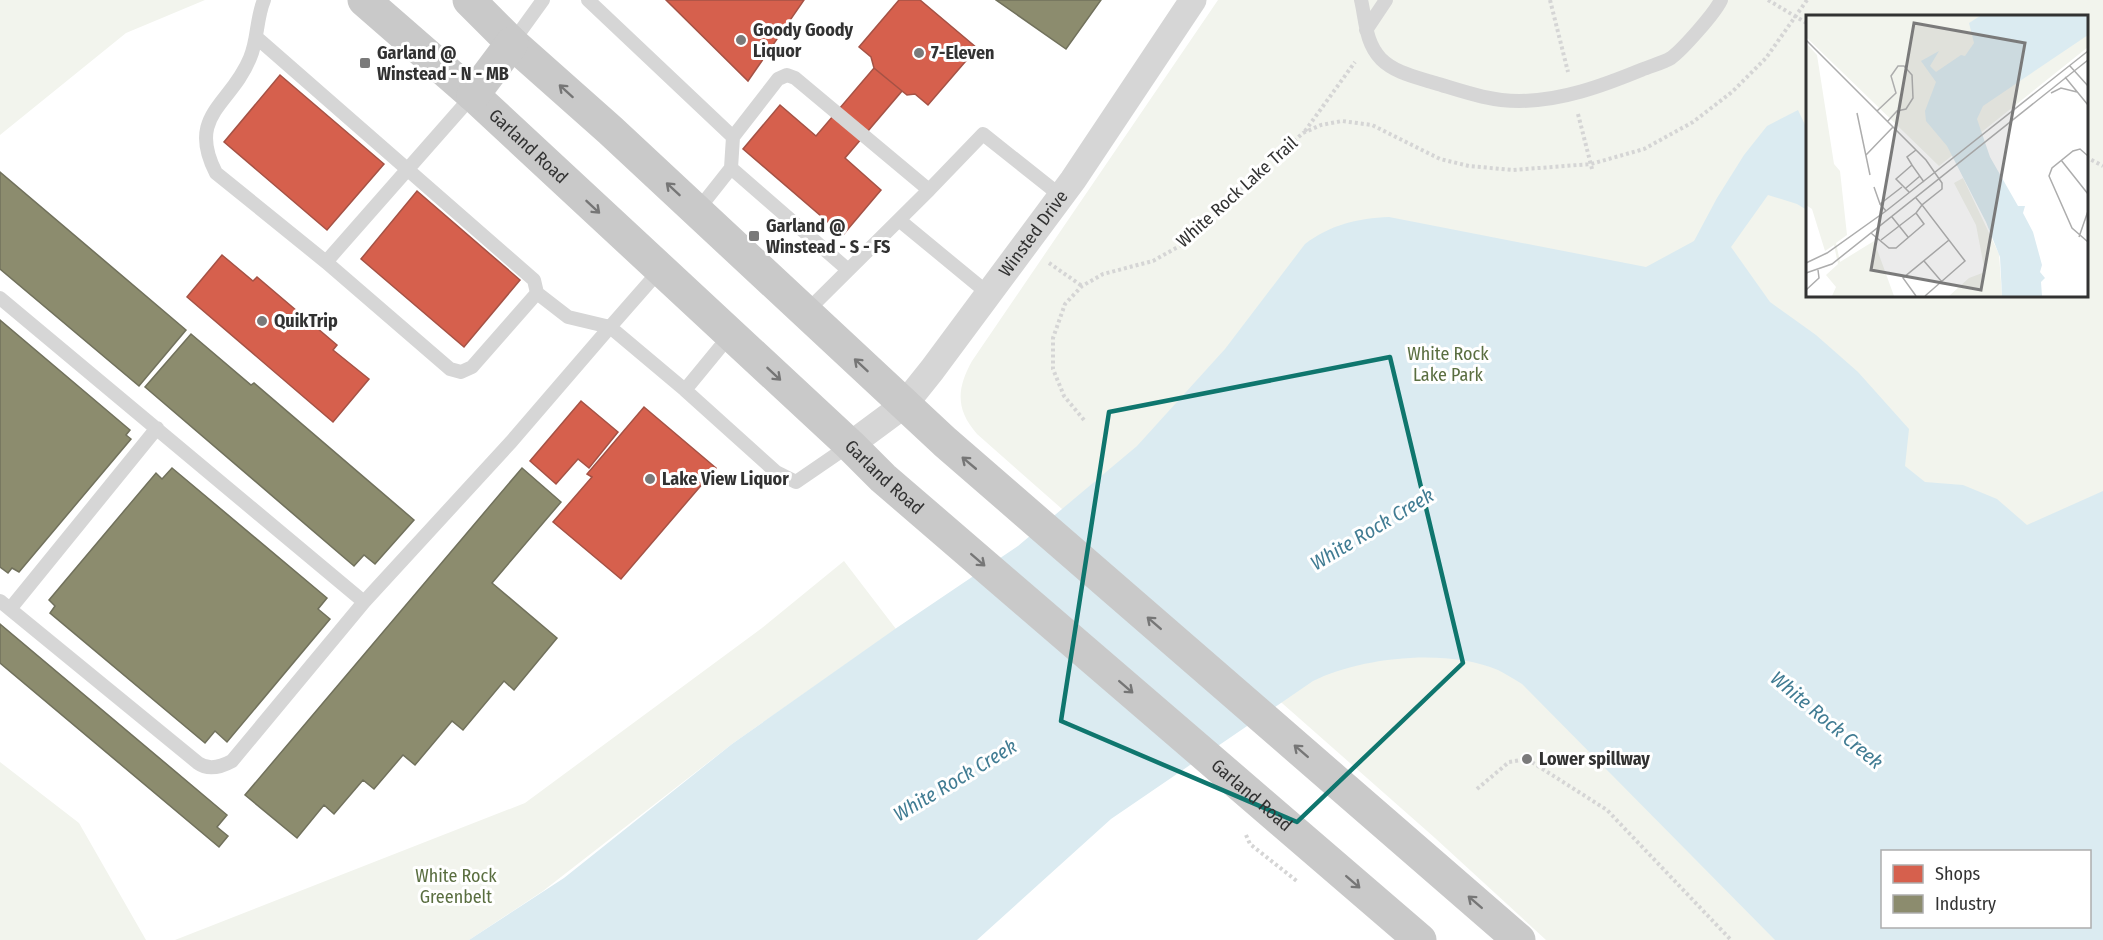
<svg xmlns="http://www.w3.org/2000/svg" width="2103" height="940" viewBox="0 0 2103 940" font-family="'Fira Sans Condensed',sans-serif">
<rect width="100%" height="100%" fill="#fff"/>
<path fill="#f2f4ed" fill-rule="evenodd" d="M0 0H205L126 33 0 135Z
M1218 0H2103V940H1546L1435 838 977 434C955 409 957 388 972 361ZM1808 16H2086V296H1808ZM1882 852H2090V926H1882Z
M844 561 896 629 732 744 543 891 469 940H175L525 803 762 628Z
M0 762 79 823 146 940H0Z"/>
<path fill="#dbebf1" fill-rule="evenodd" d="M1798 110 1807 129V210L1797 204 1768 195 1731 247 1770 302 1816 335 1858 372 1909 429 1905 466 1925 482 1963 485 1997 499 2027 525 2103 491V940H1775L1522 684C1514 679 1506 674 1498 670 1447 648 1361 657 1313 681L1111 819 977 940H469L564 878 732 744 895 629 1018 546 1137 446 1225 349 1305 244C1330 225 1358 218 1389 217L1646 267 1694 241 1717 198 1744 155 1767 126ZM1882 852H2090V926H1882Z"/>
<path fill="#d6604d" stroke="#a55245" stroke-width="1.5" d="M666 0H804L748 81Z
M899 0H920L977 48 928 105 915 94 907 95 902 91 874 68 871 57 859 47Z
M874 68 902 91 845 158 881 190 843 235 743 149 780 105 816 136Z
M280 75 384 164 327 230 224 142Z
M417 191 520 280 464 347 361 259Z
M222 255 253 281 257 277 337 345 333 350 369 379 333 422 187 297Z
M581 401 618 432 589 468 578 459 556 484 530 461Z
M644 407 716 468 621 579 553 522 592 477 587 474Z"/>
<path fill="#8c8c6e" stroke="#71715c" stroke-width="1.5" d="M996 0H1101L1066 49Z
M0 172 186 330 139 386 0 269Z
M0 320 130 430 126 435 131 439 19 572 12 568 8 573 0 567Z
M191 334 251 385 254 383 414 520 375 564 364 555 354 566 145 387Z
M172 468 327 598 318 609 330 619 227 742 215 731 205 743 50 613 55 606 49 600 156 473 162 479Z
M522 468 561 502 492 583 557 638 514 690 504 681 463 730 452 721 415 765 403 755 374 789 363 780 334 814 324 805 297 838 245 795Z
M0 624 227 815 217 827 228 836 219 847 0 663Z"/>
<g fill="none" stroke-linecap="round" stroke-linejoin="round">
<path stroke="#d5d5d5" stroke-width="4" stroke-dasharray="3 3" stroke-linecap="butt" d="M1550 0 1568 72
M1768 0 1808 24
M1578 114 1592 169
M1305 131 1355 62
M2086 157 2103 166
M1049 263 1082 286
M1084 420 1064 396 1053 369V338L1065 304 1082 286 1103 274 1153 261 1183 244 1253 178 1303 133 1321 125 1342 121 1372 125 1440 159 1469 166 1513 170 1591 164 1644 149 1693 122 1732 92 1766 58 1807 0
M1477 789 1509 762 1527 759 1607 810 1731 940
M1246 835 1250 844 1298 882"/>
<path stroke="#d6d6d6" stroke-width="14" d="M264 0C256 19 258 40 250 58 231 105 186 115 216 173L326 262 450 369 461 372 472 367 537 293 568 317 610 327 660 270
M588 0 733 137
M1361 0C1366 21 1365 42 1381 59 1395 73 1416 77 1435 83 1462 91 1489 101 1519 101 1561 101 1602 86 1641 70 1650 66 1663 63 1671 58 1683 49 1715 13 1721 0
M1366 30 1386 0
M256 37 534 280 537 293
M512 43 543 0
M731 168 847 269
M929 190 983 134 1061 196
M697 211 731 168 733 137 778 79 787 75 795 78 929 190 806 312
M899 220 990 295
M326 262 473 95
M0 298 364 602
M685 390 731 334
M0 601 198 763C209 771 221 767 232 761L364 602 511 442 610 327 685 390 776 472 796 482 850 445
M10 609 157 428"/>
<path stroke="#d6d6d6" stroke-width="27" id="s1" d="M850 445 904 405 932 370 1073 180 1193 0"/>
<g stroke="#c9c9c9" stroke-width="33">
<path id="s2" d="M364 0 473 95 850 445 883 478 1420 940"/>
<path d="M469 0 512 43 610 130 945 442 1519 940"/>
<path d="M473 95 512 43"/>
</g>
</g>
<defs><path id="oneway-shaft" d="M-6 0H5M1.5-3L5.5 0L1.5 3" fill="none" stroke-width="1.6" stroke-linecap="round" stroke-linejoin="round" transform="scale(1.5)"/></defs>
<g stroke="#767676">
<use href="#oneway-shaft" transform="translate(566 91) rotate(-138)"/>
<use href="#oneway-shaft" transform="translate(673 189) rotate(-137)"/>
<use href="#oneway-shaft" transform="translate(593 207) rotate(43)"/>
<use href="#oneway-shaft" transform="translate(861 365) rotate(-137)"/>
<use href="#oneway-shaft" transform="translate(774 374) rotate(43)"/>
<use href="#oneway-shaft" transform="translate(969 463) rotate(-140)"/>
<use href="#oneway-shaft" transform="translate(978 560) rotate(41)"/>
<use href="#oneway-shaft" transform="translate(1154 623) rotate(-139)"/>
<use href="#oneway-shaft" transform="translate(1126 687) rotate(41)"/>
<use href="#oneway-shaft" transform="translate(1301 751) rotate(-139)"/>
<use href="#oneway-shaft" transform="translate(1353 882) rotate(41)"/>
<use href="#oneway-shaft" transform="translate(1475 902) rotate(-139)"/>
</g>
<path fill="none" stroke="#0f766e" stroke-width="4.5" stroke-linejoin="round" d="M1390 357 1463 663 1297 822 1061 721 1109 412Z"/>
<g fill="#7a7a7a" stroke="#fff" stroke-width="2">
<circle cx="741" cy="40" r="6"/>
<circle cx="919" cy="53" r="6"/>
<rect x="359" y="57" width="12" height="12" rx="3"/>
<rect x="748" y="230" width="12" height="12" rx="3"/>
<circle cx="262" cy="321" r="6"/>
<circle cx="650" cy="479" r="6"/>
<circle cx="1527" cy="759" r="6"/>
</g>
<g text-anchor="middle" stroke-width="6" stroke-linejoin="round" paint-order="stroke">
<g font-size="18" font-weight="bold" fill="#323232" stroke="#fff" text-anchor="start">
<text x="753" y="36">Goody Goody<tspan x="753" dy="21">Liquor</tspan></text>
<text x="377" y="59">Garland @<tspan x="377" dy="21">Winstead - N - MB</tspan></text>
<text x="931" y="59">7-Eleven</text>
<text x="766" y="232">Garland @<tspan x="766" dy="21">Winstead - S - FS</tspan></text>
<text x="274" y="327">QuikTrip</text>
<text x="662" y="485">Lake View Liquor</text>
<text x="1539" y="765">Lower spillway</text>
</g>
<g font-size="18" fill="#323232" stroke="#fff">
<text dy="6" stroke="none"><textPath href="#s2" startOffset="220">Garland Road</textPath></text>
<text transform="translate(1237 192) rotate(-42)" y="6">White Rock Lake Trail</text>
<text dy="6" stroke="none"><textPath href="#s1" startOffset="282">Winsted Drive</textPath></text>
<text dy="6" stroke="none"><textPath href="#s2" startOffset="706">Garland Road</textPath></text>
<text dy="6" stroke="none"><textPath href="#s2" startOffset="1192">Garland Road</textPath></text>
</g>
<g font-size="18" fill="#5a6e40" stroke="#fff">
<text x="1448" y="360">White Rock<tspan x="1448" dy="21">Lake Park</tspan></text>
<text x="456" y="882">White Rock<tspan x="456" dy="21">Greenbelt</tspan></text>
</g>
<g font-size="20" font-style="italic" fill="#417c93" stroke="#fff">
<text transform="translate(1372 529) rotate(-31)" y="7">White Rock Creek</text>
<text transform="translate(1827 720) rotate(40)" y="7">White Rock Creek</text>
<text transform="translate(955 780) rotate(-31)" y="7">White Rock Creek</text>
</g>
</g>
<g transform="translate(1806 15)">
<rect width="282" height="282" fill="#fff"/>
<path d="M0 1H282V32L133 151 0 22ZM0 28 11 40 28 149 34 156 41 220 30 228 34 247 68 226 88 281H26L30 272 20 260 32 249 28 230 19 236 6 194 0 190ZM157 163 193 239 196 281H143L163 263 179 257 170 210 148 168Z" fill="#f2f4ed"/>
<path d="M174 1H282V20L177 91 171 104 184 142 212 191H219L217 198 227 217 236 250 234 257 239 263 235 267 236 281H196L194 242 180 207 141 131 120 106 119 96 130 67 115 46 133 36 124 51 130 57 155 40 159 41 168 28 163 8Z" fill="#dbebf1"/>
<path fill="none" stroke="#adadad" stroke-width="1.5" d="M0 25 120 145 136 168V174L116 190 159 246 119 281M264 51 282 71M259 62 282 90M245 78 255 73 271 77M71 96 90 78 85 61 92 51H98L106 60 107 83 100 94 91 96 81 107M51 98 64 160M60 140 87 112M282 141 274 134 267 136 246 153 243 161 266 213 282 227M255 145 282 179M106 150 101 142 110 135M68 172 74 189M100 173 114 161M103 177 90 164 106 150 118 167M80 196 74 189 96 172M86 202 102 222M65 218 83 233H90L118 209 110 198 116 190 110 183M273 222 282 196M75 225 110 198M118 246 136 267M0 248 21 238 80 196 282 36M0 258 26 249 282 45M0 275 13 263 12 255M110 281 97 263 143 225"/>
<path fill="#7a7a7a" fill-opacity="0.15" stroke="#7a7a7a" stroke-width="3" d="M108 8 219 28 175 275 65 255Z"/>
<rect width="282" height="282" fill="none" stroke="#323232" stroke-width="3"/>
</g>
<rect x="1881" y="850" width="210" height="78" fill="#ffffff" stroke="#adadad" stroke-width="1.5"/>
<rect x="1893" y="865" width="30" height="18" fill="#d6604d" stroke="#adadad" stroke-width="1.5"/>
<text x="1935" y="880" font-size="18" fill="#323232">Shops</text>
<rect x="1893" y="895" width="30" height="18" fill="#8c8c6e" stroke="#adadad" stroke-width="1.5"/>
<text x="1935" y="910" font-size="18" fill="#323232">Industry</text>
</svg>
